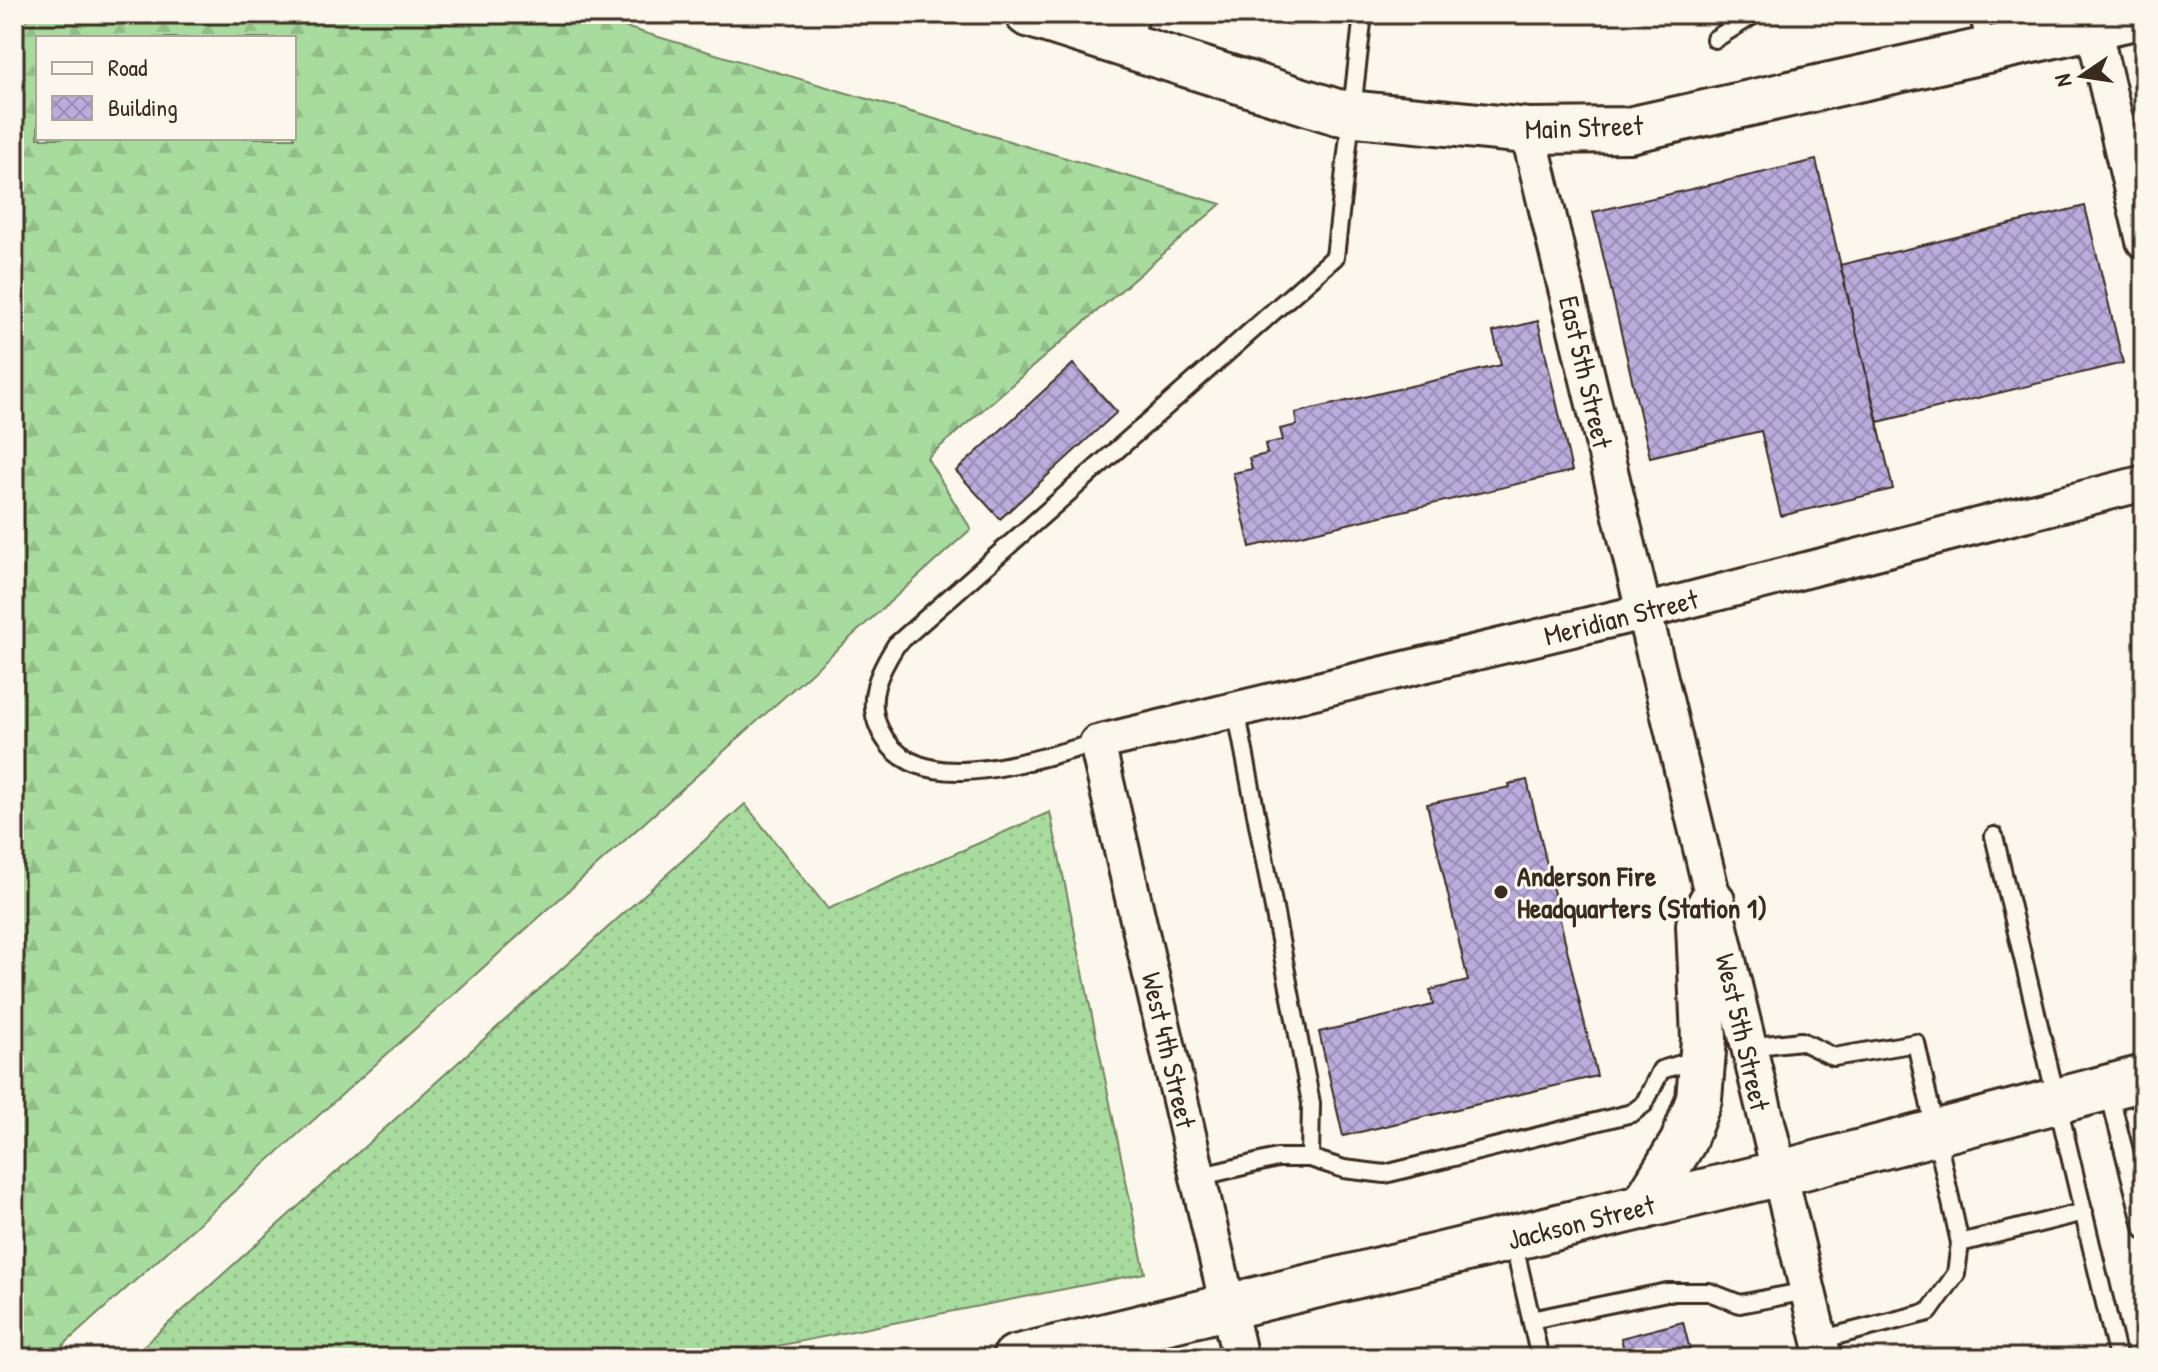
<svg xmlns="http://www.w3.org/2000/svg" width="2158" height="1372" viewBox="0 0 2158 1372" font-family="'Patrick Hand',sans-serif">
<defs>
<pattern id="grass-dots" width="8" height="8" patternUnits="userSpaceOnUse" patternTransform="scale(2)"><rect width="8" height="8" fill="#a8dc9f"/><path d="M2 2h.1M6 6h.1" fill="none" stroke="#92bd88" stroke-width="1.8" stroke-linecap="round"/></pattern>
<pattern id="forest-firs" width="22" height="20" patternUnits="userSpaceOnUse" patternTransform="scale(2)"><rect width="22" height="20" fill="#a8dc9f"/><path d="M5 1l3.5 6h-7zM16 11l3.5 6h-7z" fill="#92bd88"/></pattern>
<pattern id="building-cross-hatch" width="8" height="8" patternUnits="userSpaceOnUse" patternTransform="scale(2)"><rect width="8" height="8" fill="#baadde"/><path d="M0 0l8 8M0 8l8-8" fill="none" stroke="#988db3"/></pattern>
</defs>
<rect width="100%" height="100%" fill="#fbf7ec"/>
<filter id="ink" filterUnits="userSpaceOnUse"><feTurbulence type="fractalNoise" baseFrequency=".0125" numOctaves="2"/><feDisplacementMap in="SourceGraphic" scale="16" xChannelSelector="R" yChannelSelector="G"/><feConvolveMatrix kernelMatrix="1 2 1 2 8 2 1 2 1" color-interpolation-filters="sRGB"/></filter>
<g filter="url(#ink)">
<path fill="url(#grass-dots)" stroke="#72835e" stroke-width="2" d="M745 804 828 909 1050 812 1145 1273 717 1358H130Z"/>
<path fill="url(#forest-firs)" stroke="#72835e" stroke-width="2" fill-rule="evenodd" d="M37 14H581L1221 204 927 458 971 529 49 1358H14V27ZM38 38H294V138H38Z"/>
<path fill="url(#building-cross-hatch)" stroke="#3b2a1e" stroke-width="2" d="M1816 160 1893 489 1781 516 1761 431 1650 457 1593 212Z
M2085 206 2123 363 1878 422 1840 265Z
M1538 321 1572 471 1250 547 1233 473 1252 469 1249 458 1267 454 1265 444 1283 440 1280 429 1297 425 1295 413 1501 365 1493 332Z
M1073 364 1117 412 1000 519 956 471Z
M1527 780 1597 1076 1343 1136 1319 1032 1433 1005 1430 990 1468 981 1427 804 1510 787 1509 784Z
M1683 1322 1692 1358H1626L1621 1338Z"/>
<g fill="none" stroke-linecap="round" stroke-linejoin="round">
<defs>
<path id="service" d="M1978 14 1987 47
M1715 39 1755 14
M1131 44 1141 14
M1236 709 1311 1103 1310 1158
M1097 743C1038 757 915 805 880 730 865 699 879 672 896 645L1335 257 1363 14
M1994 836 2118 1358
M1747 1047 1801 1041 1834 1057 1916 1043 1960 1243 1956 1274 1929 1312 1819 1340
M2108 1088 2144 1230
M1198 1177 1277 1158H1310L1344 1169 1385 1174 1632 1113 1644 1104 1661 1070 1698 1059
M1513 1241 1540 1358
M1960 1243 2084 1212
M1531 1320 1667 1292H1709L1740 1304 1807 1291"/>
<path id="minor" d="M2093 27 2144 241
M1528 131 1824 1358
M1240 1358 1097 743 1643 612 2144 483"/>
<path id="secondary" d="M1028 14 1337 112 1528 131 1629 130 2144 15
M1643 1207 1683 1142 1699 1099 1704 1039 1699 925 1712 901
M1015 1358 1777 1174 2144 1078"/>
</defs>
<use href="#service" stroke="#3b2a1e" stroke-width="22"/>
<use href="#minor" stroke="#3b2a1e" stroke-width="40"/>
<use href="#secondary" stroke="#3b2a1e" stroke-width="50"/>
<use href="#service" stroke="#fbf7ec" stroke-width="16"/>
<use href="#minor" stroke="#fbf7ec" stroke-width="34"/>
<use href="#secondary" stroke="#fbf7ec" stroke-width="44"/>
</g>
</g>
<circle fill="#3b2a1e" stroke="#fbf7ec" stroke-width="3" cx="1501" cy="892" r="8"/>
<g text-anchor="middle" stroke-width="6" stroke-linejoin="round" paint-order="stroke">
<g font-size="28" fill="#3b2a1e" stroke="#fbf7ec">
<text transform="translate(1584 127) rotate(-2)" y="10">Main Street</text>
<text transform="translate(1586 372) rotate(77)" y="10">East 5th Street</text>
<text transform="translate(1621 617) rotate(-14)" y="10">Meridian Street</text>
<text transform="translate(1743 1032) rotate(77)" y="10">West 5th Street</text>
<text transform="translate(1169 1050) rotate(77)" y="10">West 4th Street</text>
<text transform="translate(1581 1222) rotate(-14)" y="10">Jackson Street</text>
</g>
<g font-size="28" font-weight="bold" fill="#3b2a1e" stroke="#fbf7ec" text-anchor="start">
<text x="1517" y="886">Anderson Fire<tspan x="1517" dy="32">Headquarters (Station 1)</tspan></text>
</g>
</g>
<rect width="2158" height="1372" fill="none" stroke="#fbf7ec" stroke-width="48"/>
<rect x="24" y="24" width="2110" height="1324" fill="none" stroke="#3b2a1e" stroke-width="3" filter="url(#ink)"/>
<rect x="36" y="36" width="260" height="104" fill="#fbf7ec" stroke="#aea59a" stroke-width="2"/>
<rect x="52" y="62" width="40" height="12" fill="#fbf7ec" stroke="#aea59a" stroke-width="2"/>
<text x="108" y="76" font-size="24" fill="#3b2a1e">Road</text>
<rect x="52" y="96" width="40" height="24" fill="url(#building-cross-hatch)" stroke="#aea59a" stroke-width="2"/>
<text x="108" y="116" font-size="24" fill="#3b2a1e">Building</text>
<g transform="translate(2082 76) rotate(257)" stroke="#fbf7ec" stroke-width="6" paint-order="stroke">
<path d="M0-6L14 30L0 20L-14 30Z" fill="#3b2a1e"/>
<text y="-12" font-size="22" font-weight="bold" text-anchor="middle" fill="#3b2a1e">N</text>
</g>
</svg>
